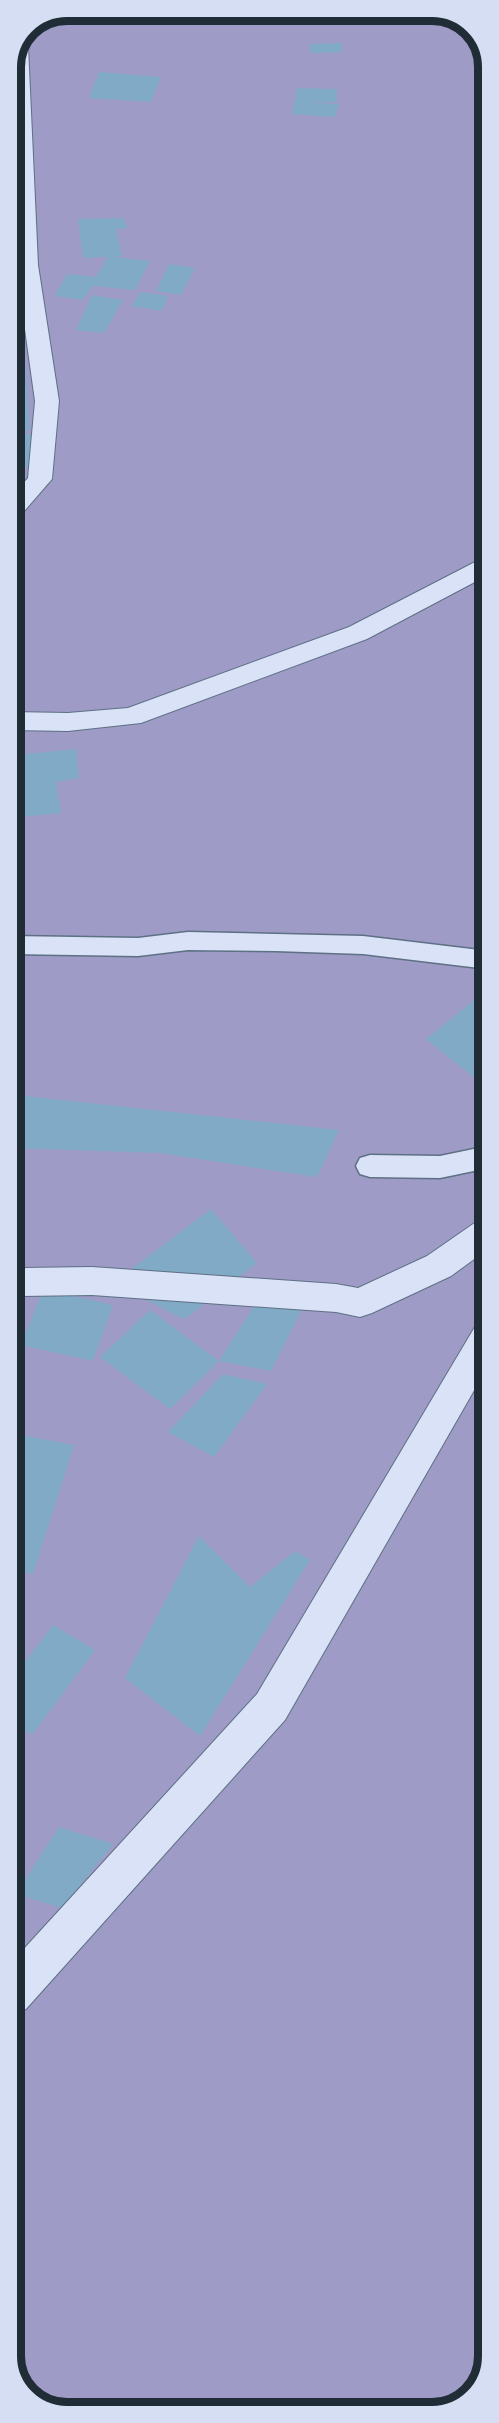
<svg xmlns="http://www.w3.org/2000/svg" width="499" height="2423" viewBox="0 0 499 2423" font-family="'Roboto Serif',serif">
<rect width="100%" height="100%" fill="#c6d2ea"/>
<path fill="#9f9bc7" d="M67 11H439L472 27 488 59V2357L474 2394 440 2412H60L27 2396 11 2364V66L27 27Z"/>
<path fill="#80aac5" d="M341 43 343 52 311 53 309 44Z
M99 72 161 77 151 102 89 98Z
M297 88 337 89V102H308L339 104 335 117 292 114Z
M123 218 128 228 116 229 122 256 83 258 78 219Z
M108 256 150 261 135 290 93 286 83 300 55 296 67 274 96 277Z
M169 264 195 268 181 295 156 291Z
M141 292 168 296 162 311 131 306Z
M92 295 123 300 104 333 76 330Z
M26 368 30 430 11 432V369Z
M11 434H31V467H11Z
M24 743 26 754 76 749 79 778 56 782 61 813 11 818V745Z
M488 989V1079L482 1084 426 1039Z
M16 1095 339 1130 317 1177 159 1153 11 1148V1103Z
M211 1209 257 1263 185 1319 173 1314 114 1282Z
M266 1287 310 1293 271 1371 219 1361Z
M43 1289 113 1305 93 1361 21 1345Z
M150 1310 219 1361 170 1409 100 1357Z
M223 1374 267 1384 214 1457 168 1432Z
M11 1433 74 1445 33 1574 11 1570Z
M199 1536 250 1587 295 1551 310 1560 200 1736 125 1678Z
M53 1625 95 1650 32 1735 11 1722V1680Z
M59 1827 113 1844 62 1908 16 1894Z"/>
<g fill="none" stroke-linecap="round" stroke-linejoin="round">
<defs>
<path id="lane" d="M188 932 363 936 488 951V969L363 954 276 951 188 950 138 956 11 954V936L138 938Z
M488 1146V1168L440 1178 370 1177 360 1174 356 1166 360 1158 370 1155 440 1156Z"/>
<path id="street" d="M21 41 28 46 38 265 59 401 52 479 20 516 11 518V497L28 478 35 401 16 265 11 66Z
M488 557V575L367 639 141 723 68 731 11 730V712L68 713 128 708 349 627 479 560Z
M488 1218V1249L451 1276 372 1313 360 1317 336 1312 92 1295 22 1296 11 1299V1271L22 1268 92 1267 336 1284 358 1288 427 1256 476 1222Z
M488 1321V1366L285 1720 26 2009 11 2015V1963L257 1694 476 1325Z"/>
</defs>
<use href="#lane" stroke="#5d7084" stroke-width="3"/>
<use href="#street" stroke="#5d7084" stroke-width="2"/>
<use href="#lane" fill="#d9e2f6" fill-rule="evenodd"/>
<use href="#street" fill="#d9e2f6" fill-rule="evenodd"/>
</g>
<path d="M0 0H499V2423H0ZM67 21H432A46 46 0 0 1 478 67V2356A46 46 0 0 1 432 2402H67A46 46 0 0 1 21 2356V67A46 46 0 0 1 67 21Z" fill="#d5def2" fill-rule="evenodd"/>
<path fill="none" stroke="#202c36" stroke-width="8" d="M67 21H432A46 46 0 0 1 478 67V2356A46 46 0 0 1 432 2402H67A46 46 0 0 1 21 2356V67A46 46 0 0 1 67 21Z"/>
</svg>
